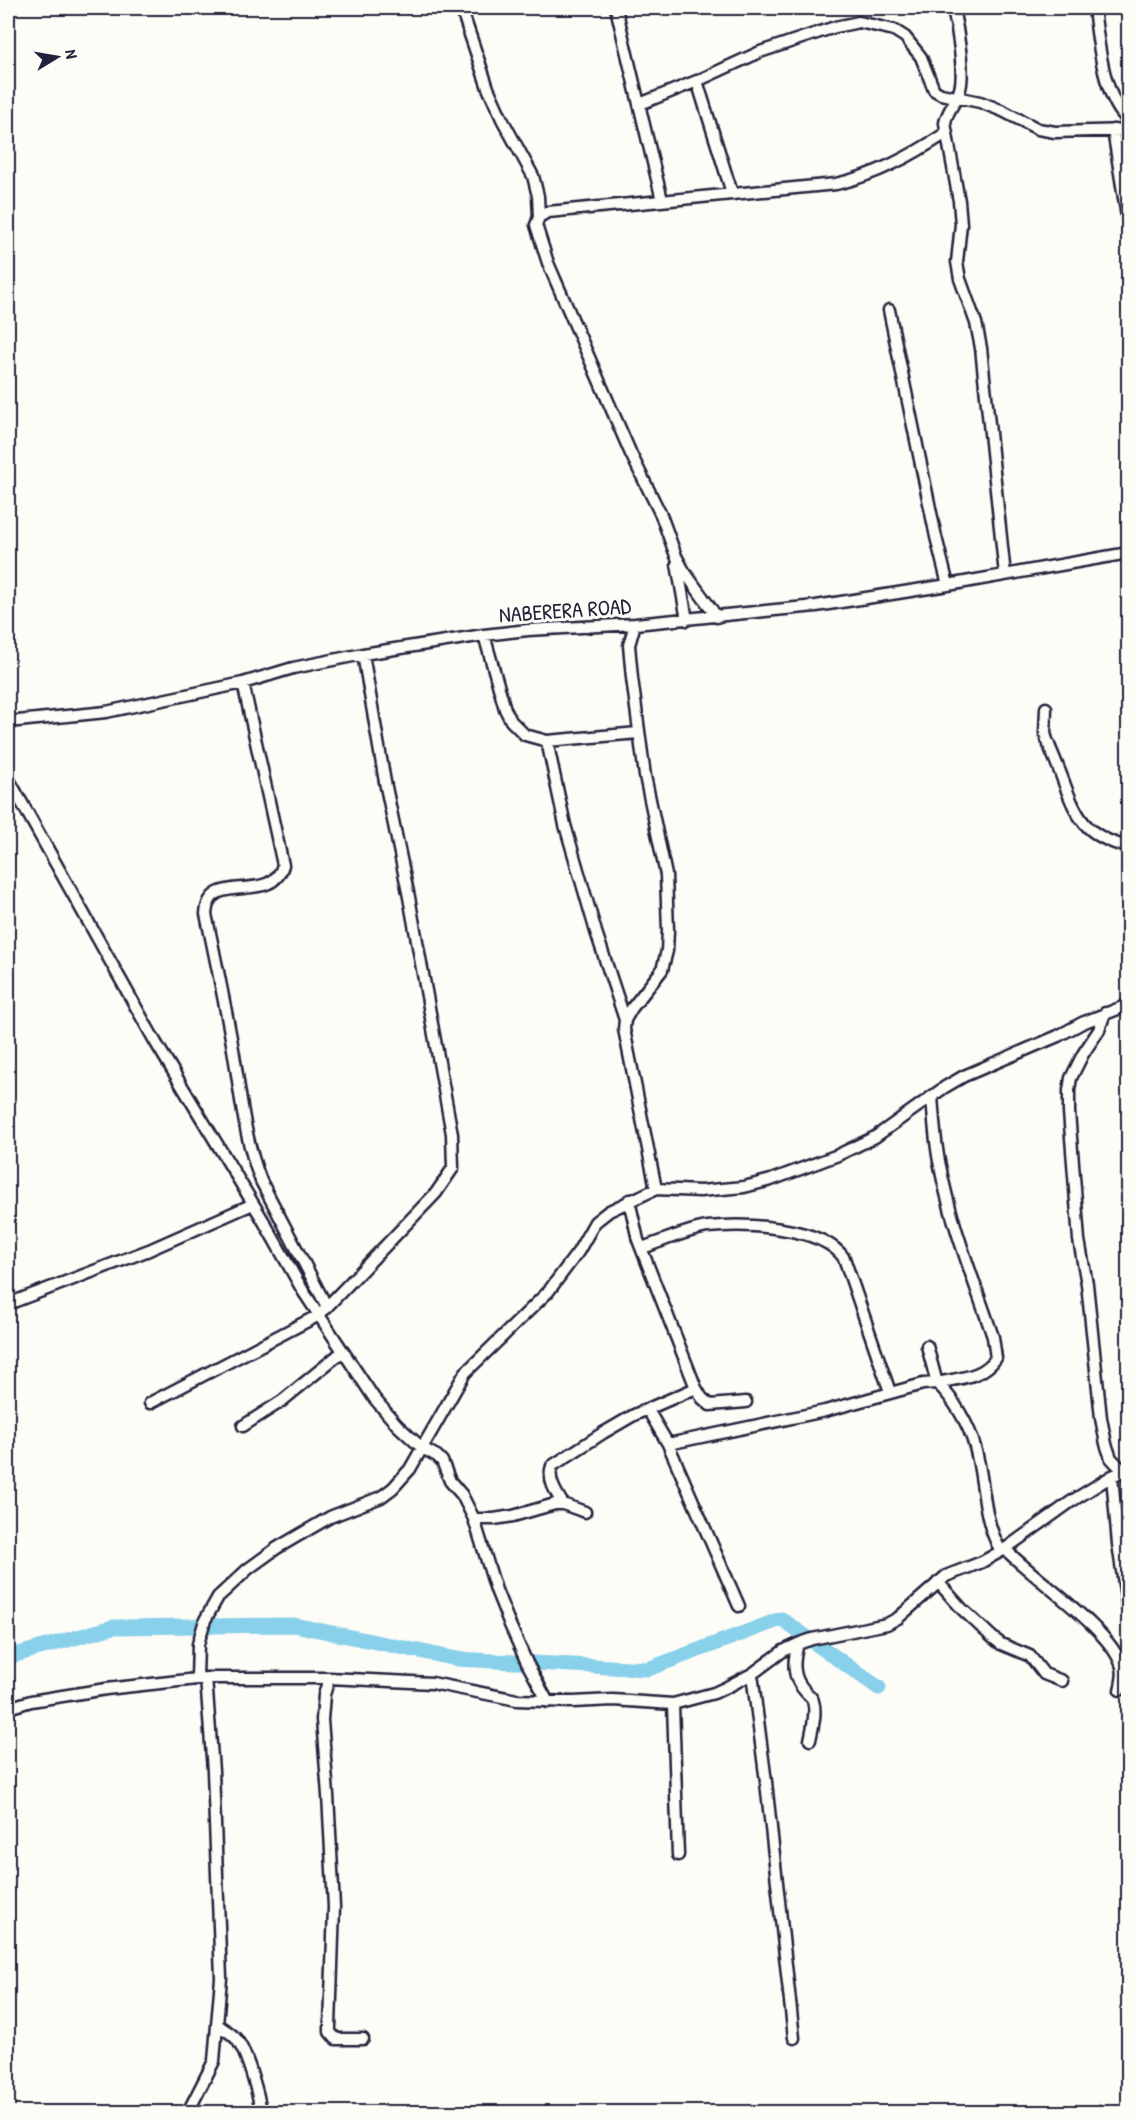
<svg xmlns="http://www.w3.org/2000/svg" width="1136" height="2120" viewBox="0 0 1136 2120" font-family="'Patrick Hand',sans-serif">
<rect width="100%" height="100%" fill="#fdfcf7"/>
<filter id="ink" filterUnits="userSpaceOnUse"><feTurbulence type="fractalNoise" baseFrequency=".0167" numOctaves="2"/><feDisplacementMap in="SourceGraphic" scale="12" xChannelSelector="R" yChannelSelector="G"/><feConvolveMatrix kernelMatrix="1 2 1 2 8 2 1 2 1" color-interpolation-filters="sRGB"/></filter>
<g filter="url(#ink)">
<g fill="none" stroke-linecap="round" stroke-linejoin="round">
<path stroke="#89d0ea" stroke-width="15" d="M210 1626 294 1625 457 1659 648 1669 781 1619 879 1688
M8 1657 113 1627 196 1626"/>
<defs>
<path id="minor" d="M461 8 488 88 502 119 533 176 538 196 539 217
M616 8 662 200
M953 8C957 26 965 71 960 89 957 102 947 110 945 123L959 201 961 224 957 262 960 279 976 323 981 348 1005 575
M1094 8C1098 40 1103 98 1128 120
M697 81 732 193
M640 104 697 81 760 52 835 27 859 22 894 30 905 37 921 57 934 90 941 94 980 102 1003 111 1038 129 1055 132 1128 130
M1113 130 1128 223
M889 310 936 537 948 585
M677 564 687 620
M717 617 684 571 676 556 661 515 631 454 548 263 536 225 539 217 548 212 836 184C876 175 911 156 946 133
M635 624 629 645 632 678 645 776 666 875 668 931 667 951 662 970 632 1008 625 1020 624 1029 656 1189
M484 635 505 709 511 721 525 735 547 741 638 733
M243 683 283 865C272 907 209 868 206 914 216 961 226 1008 234 1055 241 1098 245 1141 261 1181L327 1307
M1046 708 1045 733 1047 740C1052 753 1058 766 1063 780 1077 818 1086 837 1128 847
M8 722 106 712 243 683 293 668 363 654 484 635 528 630 635 624 816 606 948 585 1128 553
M547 741 565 825 596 932 625 1020
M8 778 156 1043 263 1220 303 1291 374 1398 397 1425 422 1448 437 1456 442 1461 450 1481 462 1495 474 1519 496 1590 510 1625 527 1663 548 1702
M1105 1013 1099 1030 1083 1054 1071 1078 1069 1090V1112L1079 1240 1087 1284 1101 1418 1106 1444 1111 1458 1123 1471
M629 1200 638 1240 696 1388 702 1398 710 1405 746 1402
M642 1248C660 1242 690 1229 708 1227 744 1223 822 1226 844 1258L890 1392
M8 1304 149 1250 253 1204
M927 1346 937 1383C958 1378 983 1378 996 1358L993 1337C974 1280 951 1224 940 1166 935 1144 934 1120 932 1097
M150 1403 319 1315 436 1193 453 1168 452 1134 409 897 385 782 363 654
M648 1410 668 1444 739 1606
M243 1426 282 1401 342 1352
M668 1444 825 1411 923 1384 937 1383C954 1399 969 1425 975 1447 985 1482 982 1519 1001 1551
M1112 1476 1118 1544 1128 1555
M563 1504C556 1493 547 1479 552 1466L603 1433 634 1415 696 1388
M474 1519H494L513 1516 555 1504H563L585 1512
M1118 1544 1128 1611
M1005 1549C1034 1579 1112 1630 1122 1667 1124 1675 1122 1682 1120 1690
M938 1582 962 1609 992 1637 1001 1644 1030 1656 1044 1674 1062 1681
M798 1644C793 1661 792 1677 804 1690 807 1694 812 1697 813 1701 817 1712 812 1730 810 1740
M752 1674 766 1782 794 2038
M197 1678 198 1644 205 1620 218 1597 248 1569 277 1548 330 1517 381 1497 393 1488 410 1469 465 1373 548 1292 578 1252 595 1222 609 1211 656 1189 700 1191 744 1187 771 1180 838 1155 875 1137 945 1087 964 1076 1058 1036 1082 1023 1128 1005
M329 1678 324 1695 322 1720 328 1795 334 1907 330 2026V2032L336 2039H363
M673 1704 678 1855
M8 1708 31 1701 106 1689 206 1678H329L432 1683 517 1700 573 1702 613 1700 673 1704 714 1693 727 1687 752 1674 783 1651 798 1644 812 1639 887 1624 898 1618 946 1576 982 1562 1005 1549 1072 1501 1112 1476 1128 1469
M219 2026C225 2030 233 2034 237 2040 247 2053 259 2096 261 2112
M188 2112 214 2061 221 1978 213 1771 206 1678"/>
</defs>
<use href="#minor" stroke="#22223b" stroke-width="15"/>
<use href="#minor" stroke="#fdfcf7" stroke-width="10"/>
</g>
</g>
<g text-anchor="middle" stroke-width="6" stroke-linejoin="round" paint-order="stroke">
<g font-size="22" fill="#22223b" stroke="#fdfcf7">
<text transform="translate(565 610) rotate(-4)" y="8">NABERERA ROAD</text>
</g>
</g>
<rect width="1136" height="2120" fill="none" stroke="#fdfcf7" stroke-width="30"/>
<rect x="15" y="15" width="1106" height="2090" fill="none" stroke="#22223b" stroke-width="2" filter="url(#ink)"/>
<g transform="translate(57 57) rotate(79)" stroke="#fdfcf7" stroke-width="4.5" paint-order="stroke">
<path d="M0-4.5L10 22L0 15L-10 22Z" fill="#22223b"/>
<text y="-9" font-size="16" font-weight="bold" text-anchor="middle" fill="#22223b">N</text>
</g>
</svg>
